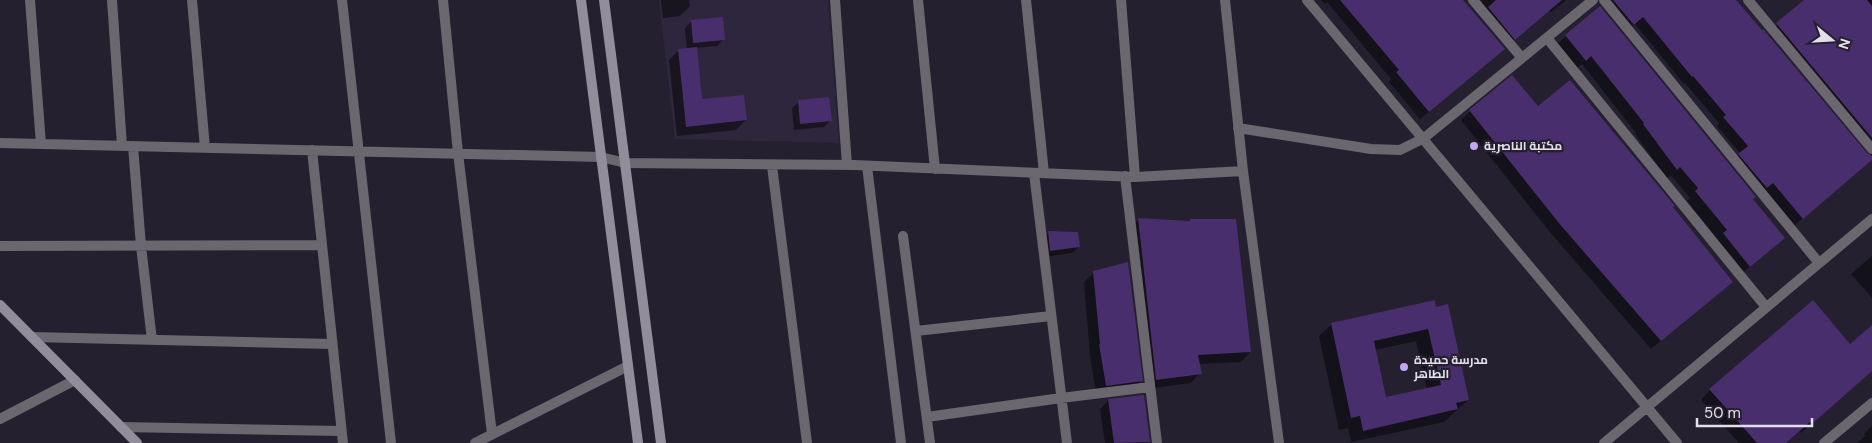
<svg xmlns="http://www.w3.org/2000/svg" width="1872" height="443" viewBox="0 0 1872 443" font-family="'DM Sans',Cairo,sans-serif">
<rect width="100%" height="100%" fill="#25202f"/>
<path fill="#2e263c" d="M659 0H828L839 143 675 139Z"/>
<path fill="#0007" fill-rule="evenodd" d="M661 0H689L690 6 680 16 663 18Z
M1321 0H1462L1495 57 1420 119 1389 82 1391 79 1327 2 1325 4Z
M1481 0H1566L1551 12 1549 10 1507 46 1476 9 1483 2Z
M1611 0H1739L1736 1 1866 154 1872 157 1870 152 1769 32 1806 0H1872V160L1795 225 1764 190 1732 162 1740 153 1717 126 1719 123 1685 83 1684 84 1635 24 1625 32 1604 6Z
M1600 8 1784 238 1740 275 1715 243 1718 240 1687 201 1690 198 1671 175 1667 178 1635 134 1636 133 1582 64 1576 69 1557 44Z
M692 21 724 39 717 46 695 48 701 100 746 120 736 130 677 136 669 60 679 50H687L685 28Z
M799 102 830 121 824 127 794 130 792 108Z
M1538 108 1672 207 1731 282 1651 349 1549 231 1461 120 1470 111Z
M1139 219 1189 222 1191 220 1250 352 1241 362 1199 364 1200 373 1191 383 1147 389 1129 229Z
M1049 233 1079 247 1072 253 1044 257 1042 239Z
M1872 256V298L1851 274Z
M1094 272 1141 381 1132 390 1096 395 1090 355 1084 282Z
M1434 301 1468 400 1444 422 1351 442 1348 428 1339 430 1319 336 1332 324ZM1416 341 1427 390 1385 399 1375 350Z
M1872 327V370L1801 433 1800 431 1786 443H1739L1701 400 1710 390 1850 346Z
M1109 400 1148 442 1147 443H1105L1100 409Z
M1872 426V443H1857L1865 436 1864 434Z"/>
<path fill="#482e6c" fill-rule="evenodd" d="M1340 0H1463L1505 49 1429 112 1396 72 1399 70Z
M1496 0H1562L1515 40 1488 7Z
M1613 0H1736L1762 30 1763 29 1867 153 1872 156V160L1803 219 1773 183 1767 188 1738 154 1748 146 1723 117 1726 115 1693 76 1692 77 1643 17 1634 25Z
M1804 0H1867L1872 6V138L1776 23Z
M1600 6 1756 197 1753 199 1785 238 1750 267 1723 233 1727 230 1695 191 1698 188 1680 167 1677 170 1643 124 1644 123 1591 56 1586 61 1565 35Z
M723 17 725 40 693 43 691 20Z
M697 47 702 99 744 95 747 120 686 127 678 49Z
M1512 75 1538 106 1570 80 1675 206 1673 207 1733 282 1661 341 1558 222 1469 110Z
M829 97 832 121 800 124 798 100Z
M1138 218 1190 221V219H1236L1251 352 1198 355 1202 374 1156 380Z
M1048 231 1078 232 1080 247 1050 251Z
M1128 262 1143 381 1106 386 1099 344H1100L1093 271Z
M1435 300 1436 307 1448 304 1469 400 1456 403 1458 409 1363 431 1360 416 1351 418 1331 323ZM1428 329 1441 385 1386 397 1374 341Z
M1813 300 1850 344 1872 325V371L1812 424 1810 422 1786 443H1757L1709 389Z
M1144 395 1150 442 1114 443 1108 399Z"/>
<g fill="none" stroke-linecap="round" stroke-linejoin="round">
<path stroke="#6a676f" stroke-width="10" d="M30 0 41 144
M112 0 122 146
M192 0 205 148
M342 0 391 443
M443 0 458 153 492 434
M835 0 847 165
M918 0 935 169
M1026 0 1044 173
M1121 0 1135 177
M1225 0 1243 171 1279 443
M1307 0 1677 443
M1473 0 1522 58
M1604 0 1819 263
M1748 0 1872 149
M1547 38 1766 307
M1238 128 1371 149 1400 150 1424 138 1593 0
M0 143 601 157 625 163 854 165 1135 177 1243 171
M133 146 141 246 152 340
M312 150 343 443
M772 166 807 443
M867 166 901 443
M1034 173 1067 443
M1125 176 1157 443
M903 236 930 443
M0 246 322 245
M916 331 1051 316
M32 337 332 344
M927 417 1061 398 1150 387
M0 419 75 380
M121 427 341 431
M475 443 628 366
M1604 443 1872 219
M1824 443 1872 403"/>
<path stroke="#928d9b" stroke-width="10" d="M581 0 638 443
M604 0 661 443
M0 305 137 443"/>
</g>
<g fill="#c2a7f2" stroke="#25202f" stroke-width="2">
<circle cx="1474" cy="146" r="5"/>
<circle cx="1404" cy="367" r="5"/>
</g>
<g text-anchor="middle" stroke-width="4.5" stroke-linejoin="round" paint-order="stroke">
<g font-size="12" font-weight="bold" fill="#e3dfea" stroke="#25202f" text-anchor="start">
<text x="1484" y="150">مكتبة الناصرية</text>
<text x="1414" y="364">مدرسة حميدة<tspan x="1414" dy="14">الطاهر</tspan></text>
</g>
</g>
<g transform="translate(1832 40) rotate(108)" stroke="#25202f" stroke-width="4" paint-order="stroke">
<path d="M0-4L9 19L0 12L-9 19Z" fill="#e3dfea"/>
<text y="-8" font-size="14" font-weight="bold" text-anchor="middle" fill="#e3dfea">N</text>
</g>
<path d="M1697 418v8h115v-8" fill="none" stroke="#e3dfea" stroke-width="2.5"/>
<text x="1704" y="418" font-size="15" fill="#e3dfea" stroke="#25202f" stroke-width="4" paint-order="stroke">50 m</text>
</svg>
